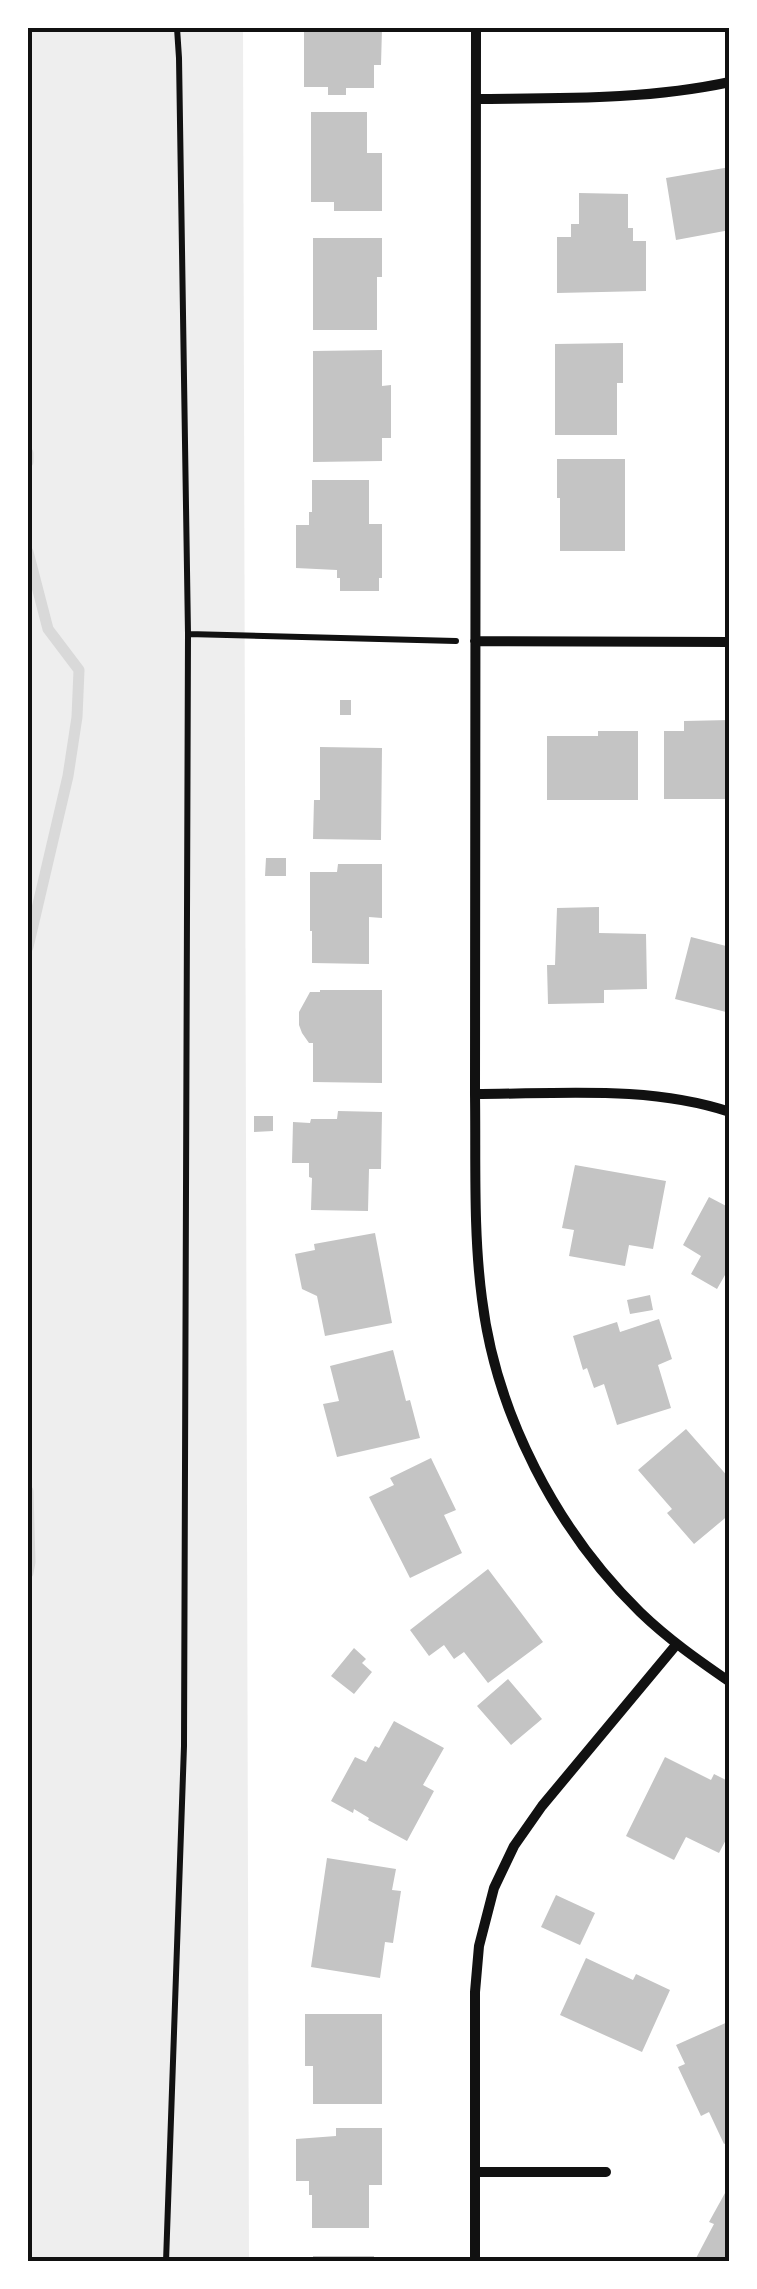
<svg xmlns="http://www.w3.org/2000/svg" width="757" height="2289" viewBox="0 0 757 2289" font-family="Raleway,sans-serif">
<rect width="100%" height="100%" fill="#fff"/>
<path fill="#eee" d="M28 28H243L249 2261 28 2262Z"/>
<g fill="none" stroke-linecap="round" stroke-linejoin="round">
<path stroke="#d9d9d9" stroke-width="11" d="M28 453V462
M28 552 48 629 79 670 77 717 68 776 28 947
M28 1491 30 1562 28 1573"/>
</g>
<path fill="#c4c4c4" d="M304 28H382L381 65H374V88H346V95H328V87H304Z
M311 112H367V153H382V211H334V202H311Z
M730 167V230L676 240 666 178Z
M579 193 628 194V228H633V241H646V291L557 293V237H571V224H579Z
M313 238H382V277H377V330H313Z
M623 343V383H617V435H555V344Z
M382 350V386L391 385V438H382V461L313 462V351Z
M557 459H625V551H560V498H557Z
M312 480H369V524H382V578H379V591H340V578H337V570L296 568V525H309V512H312Z
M340 700H351V715H340Z
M730 720V799H664V731H684V721Z
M598 731H638V800H547V736H598Z
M320 747 382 748 381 840 313 839 314 800H320Z
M266 858H286V876H265Z
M338 864H382V918L369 917V964L312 963V931H310V872H337Z
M599 907V933L646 934 647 989 604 990V1003L548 1004 547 965H555L557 908Z
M691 937 730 947V1017L725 1016 726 1012 675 999Z
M320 990H382V1083L313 1082V1043H309L302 1033 299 1025V1012L310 992H320Z
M338 1111 382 1112 381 1169H369L368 1211 311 1210 312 1178 309 1177V1163H292L293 1122 310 1123 311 1119H337Z
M254 1116H273V1131L254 1132Z
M575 1165 666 1181 653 1249 629 1245 625 1266 569 1256 574 1230 562 1228Z
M709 1197 730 1208V1278L725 1275 717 1289 691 1274 701 1256 683 1245Z
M375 1233 392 1323 325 1336 317 1296 302 1289 295 1254 315 1250 314 1244Z
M650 1295 653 1310 630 1314 627 1300Z
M659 1319 672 1359 658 1365 671 1408 617 1425 604 1384 594 1388 587 1368 583 1370 573 1336 617 1322 620 1332Z
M393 1350 406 1401 410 1400 420 1438 337 1457 323 1404 339 1401 330 1366Z
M686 1429 730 1479V1514L694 1544 667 1513 672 1509 638 1470Z
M431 1458 456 1510 444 1515 462 1553 410 1578 369 1497 394 1485 390 1478Z
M488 1569 543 1642 488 1683 464 1652 454 1659 444 1645 429 1656 410 1630Z
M354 1648 366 1659 362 1663 372 1672 354 1694 331 1676Z
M508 1679 542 1719 511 1745 477 1706Z
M394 1721 444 1748 423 1785 434 1791 407 1841 368 1820 369 1818 354 1809 353 1813 331 1801 355 1757 366 1762 375 1746 379 1748Z
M665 1757 711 1780 714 1774 730 1782V1832L719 1853 686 1837 674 1860 626 1836Z
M327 1858 396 1869 392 1890 401 1891 393 1943 385 1942 380 1978 311 1967Z
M556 1895 595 1913 580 1945 541 1927Z
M586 1958 633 1980 636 1974 670 1990 642 2052 560 2015Z
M305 2014H382V2104H313V2066H305Z
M730 2021V2141L724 2144 709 2112 701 2116 678 2067 685 2064 676 2045Z
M336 2128H382V2185H369V2228H312V2195H309V2181H296V2139L336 2136Z
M730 2184V2262H694L714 2224 709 2222Z
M313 2256H374V2262H313Z"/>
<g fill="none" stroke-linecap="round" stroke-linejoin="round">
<path stroke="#111" stroke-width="6" d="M188 634 456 641
M166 2262 184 1746 188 634 179 58 177 28"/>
<path stroke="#111" stroke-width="10" d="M476 28 475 1094C476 1162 473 1231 482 1299 496 1414 557 1531 640 1612 668 1639 698 1660 730 1682
M476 99C561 98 646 100 730 82
M475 641 730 642
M475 1094C559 1094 649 1085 730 1112
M475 2172H606
M475 2262V1992L479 1946 494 1888 514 1846 542 1806 676 1645"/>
</g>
<rect width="757" height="2289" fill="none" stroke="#ffffff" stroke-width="60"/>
<rect x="30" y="30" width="697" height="2229" fill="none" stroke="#111" stroke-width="4"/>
</svg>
